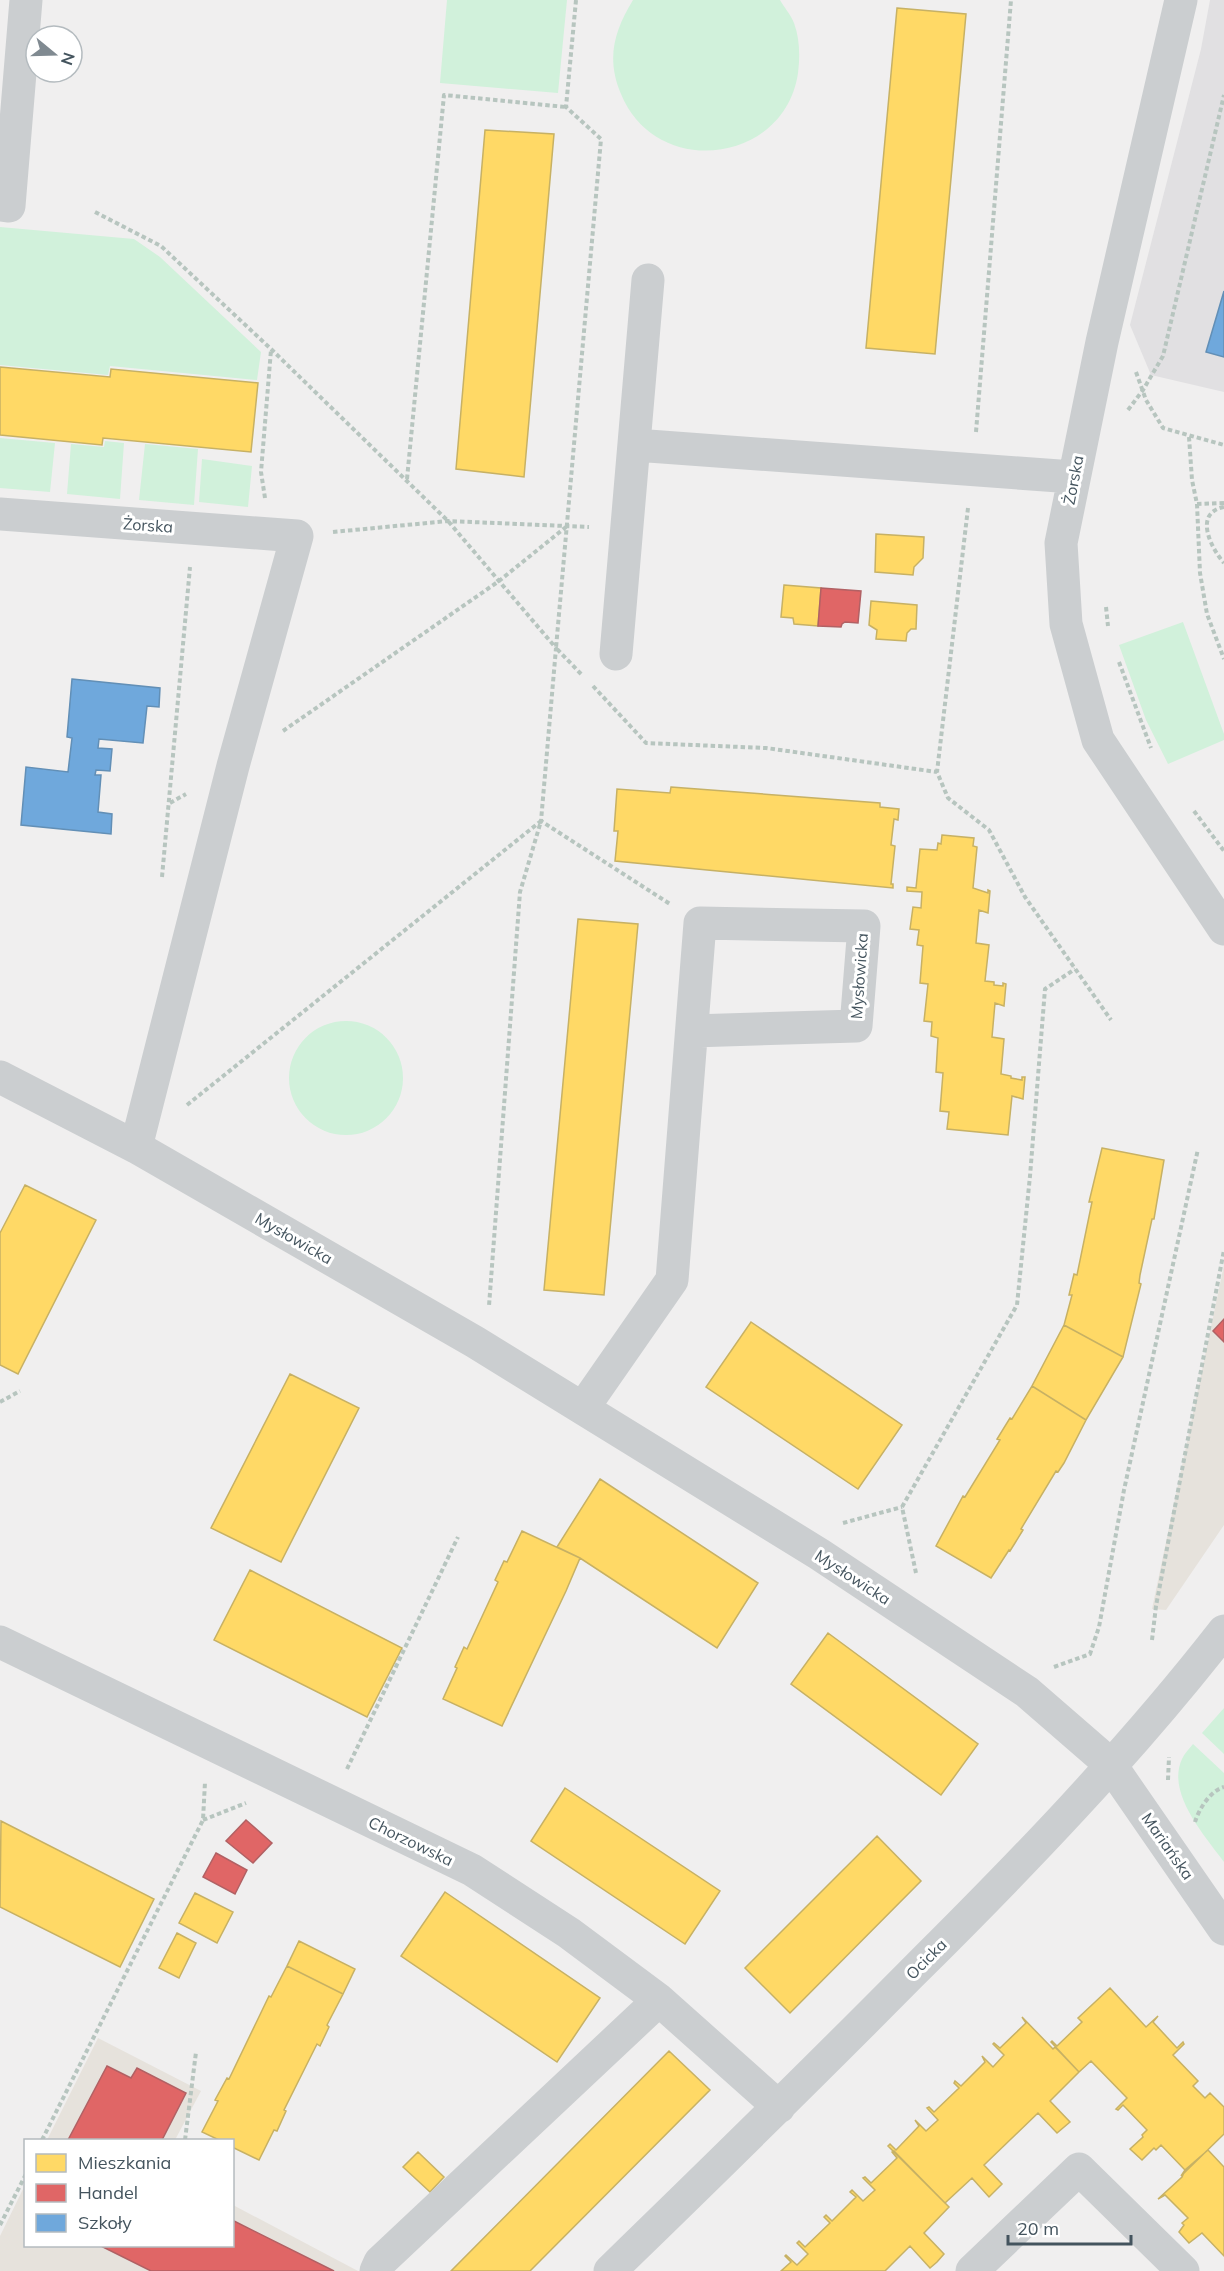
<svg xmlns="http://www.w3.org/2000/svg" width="1224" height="2271" viewBox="0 0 1224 2271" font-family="Mulish,sans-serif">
<rect width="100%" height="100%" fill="#f0efef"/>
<path fill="#e6e2dc" d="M1224 1265V1525L1166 1610 1152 1609Z
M98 2038 201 2091 175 2140H47Z
M25 2185 26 2246H232L233 2205 358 2271H0V2236Z"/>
<path fill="#e1e0e2" d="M1210 0H1224V392L1151 375 1130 325 1201 49Z"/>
<path fill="#d1f1db" d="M447 0H567L558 93 440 83Z
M633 0H780C784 7 791 15 794 23 800 39 800 57 798 73 785 164 656 180 621 94 606 59 614 31 633 0Z
M0 227 134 239 160 257 261 352 257 380 110 366 108 375 0 365Z
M0 438 55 443 50 492 0 488Z
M105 441 124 443 120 499 67 494 71 444 104 447Z
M145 444 198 449 194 505 139 500Z
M202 459 252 466 248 507 199 502Z
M1183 622 1224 734V740L1168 764 1146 720 1119 645Z
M289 1078a57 57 0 1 1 114 0a57 57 0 1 1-114 0Z
M1224 1708V1754L1202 1733Z
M1193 1744 1224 1773V1862C1205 1836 1166 1793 1182 1759 1184 1754 1189 1749 1193 1744Z"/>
<path fill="#ffd966" stroke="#c7b164" stroke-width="1.5" d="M897 8 966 14 935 354 866 348Z
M485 130 554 134 524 477 456 469Z
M0 367 110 377 111 369 258 383 251 452 103 438 102 445 0 435Z
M876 534 924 537 923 558 914 567 913 575 875 572Z
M784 585 821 588 818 626 794 624 793 618 781 617Z
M871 601 917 605 916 629H911L907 633 906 641 876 639 877 630 869 625Z
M671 787 880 803V807L899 809 898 820 894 819 891 845 895 846 891 884H893V888L615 861 618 831H614L617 789 670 793Z
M942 835 974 838 973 846 977 847 973 888 988 893V890L990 891 988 913 979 910 976 943 989 945 985 981 994 982V985L1003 986V983L1006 984 1004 1006 995 1003 992 1037 1004 1039 1001 1074 1011 1076V1078L1022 1080V1077H1025L1023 1099 1012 1096 1008 1135 947 1129 949 1112 940 1111 943 1073 936 1072 938 1038 931 1036 932 1022 924 1021 928 984 920 983 923 946 917 945 919 930 910 929 913 907 921 908 922 892 907 891V887L916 888 920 849 937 850 938 843 941 844Z
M578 919 638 924 604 1295 544 1290Z
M1102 1148 1164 1160 1154 1219H1152L1140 1275 1139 1283 1141 1284 1123 1357 1064 1325 1072 1295H1069L1074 1274 1077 1275 1092 1202H1089Z
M25 1185 96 1220 18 1374 0 1365V1233Z
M751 1322 902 1425 858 1489 706 1387Z
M1064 1325 1123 1357 1086 1420 1032 1386Z
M290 1374 359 1408 281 1562 211 1528Z
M1032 1386 1086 1420 1064 1463 1058 1472 1056 1471 1021 1529 1023 1530 1015 1543 1010 1551 1009 1550 991 1578 936 1546 963 1496 965 1497 1000 1440 997 1439 1010 1418 1012 1419Z
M600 1479 758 1583 717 1648 580 1558 557 1547Z
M522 1531 580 1558 566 1591 502 1726 443 1699 457 1668 455 1667 464 1647 467 1649 498 1582 495 1580 504 1561 507 1562Z
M250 1570 402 1648 367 1717 214 1640Z
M828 1633 978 1744 941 1795 791 1684Z
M565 1788 720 1891 685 1944 531 1841Z
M1 1821 154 1899 120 1967 0 1907Z
M877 1836 921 1881 790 2013 745 1968Z
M445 1892 600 1998 557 2062 401 1956Z
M195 1893 233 1912 217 1943 179 1923Z
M177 1933 196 1943 179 1978 159 1968Z
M299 1941 355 1969 343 1994 287 1966Z
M287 1966 343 1994 327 2025 329 2027 320 2046 317 2044 284 2110 286 2111 277 2131 274 2130 259 2160 232 2147V2140H219L202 2132 218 2101 215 2100 227 2078 229 2079 269 1996 271 1997Z
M1110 1988 1146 2027 1158 2016 1153 2022 1177 2048 1183 2042 1184 2044 1173 2055 1198 2081 1193 2086 1205 2098 1210 2093 1224 2107V2134L1181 2176 1185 2170 1161 2145 1156 2150 1154 2148 1142 2160 1130 2149 1143 2137 1142 2135 1147 2130 1123 2105 1118 2110 1116 2109 1127 2098 1091 2061 1079 2072 1051 2042 1052 2041 1057 2046 1082 2022 1078 2018Z
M1022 2017 1053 2049 1055 2047 1079 2072 1050 2101 1070 2122 1057 2133 1038 2113 984 2165 1002 2184 989 2197 972 2178 945 2203 888 2146 890 2144 896 2150 919 2126 915 2120 926 2131 938 2120 927 2108 929 2107 934 2112 959 2088 954 2083 955 2081 961 2086 985 2062 982 2056 993 2067 1004 2055 993 2044 994 2043 1000 2048 1026 2023Z
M669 2051 710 2090 530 2271H451Z
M1208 2150 1224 2167V2256L1202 2233 1189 2243 1179 2232 1184 2225 1182 2223 1188 2218 1165 2195 1158 2199 1182 2177 1185 2170Z
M894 2151 949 2207 924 2233 944 2254 937 2262 930 2268 910 2246 885 2271H781L791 2262 785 2256 786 2255 797 2265 808 2254 797 2243 799 2241 805 2247 830 2223 824 2217 826 2215 832 2221 856 2197 850 2192 852 2190 863 2201 875 2190 863 2178 865 2177 871 2183 897 2158 892 2152Z
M418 2152 444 2177 430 2192 403 2167Z"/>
<path fill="#e06666" stroke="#b16164" stroke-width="1.5" d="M821 588 861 591 858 623 845 622 842 624 841 627 818 626Z
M1224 1319V1342L1213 1331Z
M246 1820 272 1843 253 1863 226 1841Z
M216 1853 247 1870 235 1894 203 1877Z
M107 2066 131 2078 137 2068 186 2093 162 2140H68Z
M232 2220 334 2271H151L101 2246H232Z"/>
<path fill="#6fa8dc" stroke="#628fb6" stroke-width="1.5" d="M1224 291V357L1206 352Z
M72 679 160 688 159 707 147 706 143 743 99 739 98 748 112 749 110 771 96 770 95 775H101L98 812 112 814 111 834 21 825 26 767 68 772 72 738 67 737Z"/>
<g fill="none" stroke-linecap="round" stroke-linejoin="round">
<path stroke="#b7c5bf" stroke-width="4" stroke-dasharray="4.5 3" stroke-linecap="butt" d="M576 0 566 107 601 139 556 648 583 676
M95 212 161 246 271 349 448 521 556 648 541 821 670 904
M1136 372 1146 400 1163 428 1224 445
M1128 410 1143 390 1163 356 1224 95
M976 432 1011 0
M1189 437 1192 480 1197 504 1200 573 1207 614 1224 659
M407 479 444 95 566 107
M265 498 261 472 271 350
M1197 504 1224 503
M1224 507C1193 513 1211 548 1224 563
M968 508 937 772 948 798 989 830 1025 897 1111 1020
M333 532 448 521 589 527
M1106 607 1108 626
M1119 662 1151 748
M593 686 646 743 766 748 937 772
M283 731 499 581 566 527
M170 803 186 794
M1194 811 1224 851
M162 877 190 567
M187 1105 541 821 520 892 489 1306
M0 1402 20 1391
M843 1523 902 1507
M916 1573 902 1507 1017 1305 1030 1176 1045 989 1075 969
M1152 1640 1156 1606 1224 1250
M1054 1667 1090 1654 1099 1627 1124 1490 1198 1149
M347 1769 458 1537
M1168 1780 1169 1757
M203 1820 246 1803
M1195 1822C1199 1809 1210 1791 1224 1787
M42 2140 203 1820 205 1782
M185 2140 196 2052
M0 2225 26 2174"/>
<path stroke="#cbced0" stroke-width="33" d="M1181 0 1102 342 1061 543 1066 624 1098 740 1224 929
M0 205 9 206 26 0
M635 445 1073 477
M0 514 297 536 233 766 136 1147
M616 654 648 280
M0 1077 136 1147 475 1342 819 1554 1027 1692 1110 1764 1224 1929
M583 1408 672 1280 700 923 864 926 856 1026 692 1031
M0 1642 472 1870 569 1933 659 2000 779 2107
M376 2271 380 2262 659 2000
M610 2271C711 2173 811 2075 910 1975 1020 1866 1129 1753 1224 1631
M972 2271 1079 2169 1183 2271"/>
</g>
<g text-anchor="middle" stroke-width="6" stroke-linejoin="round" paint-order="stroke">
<g font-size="16" fill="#44545e" stroke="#fff">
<text transform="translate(1073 480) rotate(-79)" y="6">Żorska</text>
<text transform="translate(148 525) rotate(4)" y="6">Żorska</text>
<text transform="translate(859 976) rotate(-86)" y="6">Mysłowicka</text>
<text transform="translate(294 1238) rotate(30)" y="6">Mysłowicka</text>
<text transform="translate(853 1577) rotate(33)" y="6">Mysłowicka</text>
<text transform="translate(411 1841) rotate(26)" y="6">Chorzowska</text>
<text transform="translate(1168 1846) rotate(55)" y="6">Mariańska</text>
<text transform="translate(926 1959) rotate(-45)" y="6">Ocicka</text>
</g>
</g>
<rect x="24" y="2139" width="210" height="108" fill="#ffffff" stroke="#b4bbbf" stroke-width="1.5"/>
<rect x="36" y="2154" width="30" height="18" fill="#ffd966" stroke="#b4bbbf" stroke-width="1.5"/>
<text x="78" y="2169" font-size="18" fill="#44545e">Mieszkania</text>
<rect x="36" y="2184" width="30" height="18" fill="#e06666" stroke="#b4bbbf" stroke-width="1.5"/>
<text x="78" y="2199" font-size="18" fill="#44545e">Handel</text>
<rect x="36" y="2214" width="30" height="18" fill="#6fa8dc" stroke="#b4bbbf" stroke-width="1.5"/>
<text x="78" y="2229" font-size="18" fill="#44545e">Szkoły</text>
<g transform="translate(54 54) rotate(109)"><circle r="28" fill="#ffffff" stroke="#b4bbbf" stroke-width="1.5"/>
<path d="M0-4.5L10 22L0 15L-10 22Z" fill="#808a91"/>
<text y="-9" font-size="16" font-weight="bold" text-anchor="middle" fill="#44545e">N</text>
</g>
<path d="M1008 2235v9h123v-9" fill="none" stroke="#44545e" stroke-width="3"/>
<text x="1017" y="2235" font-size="18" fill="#44545e" stroke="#ffffff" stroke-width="4.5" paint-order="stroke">20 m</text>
</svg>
